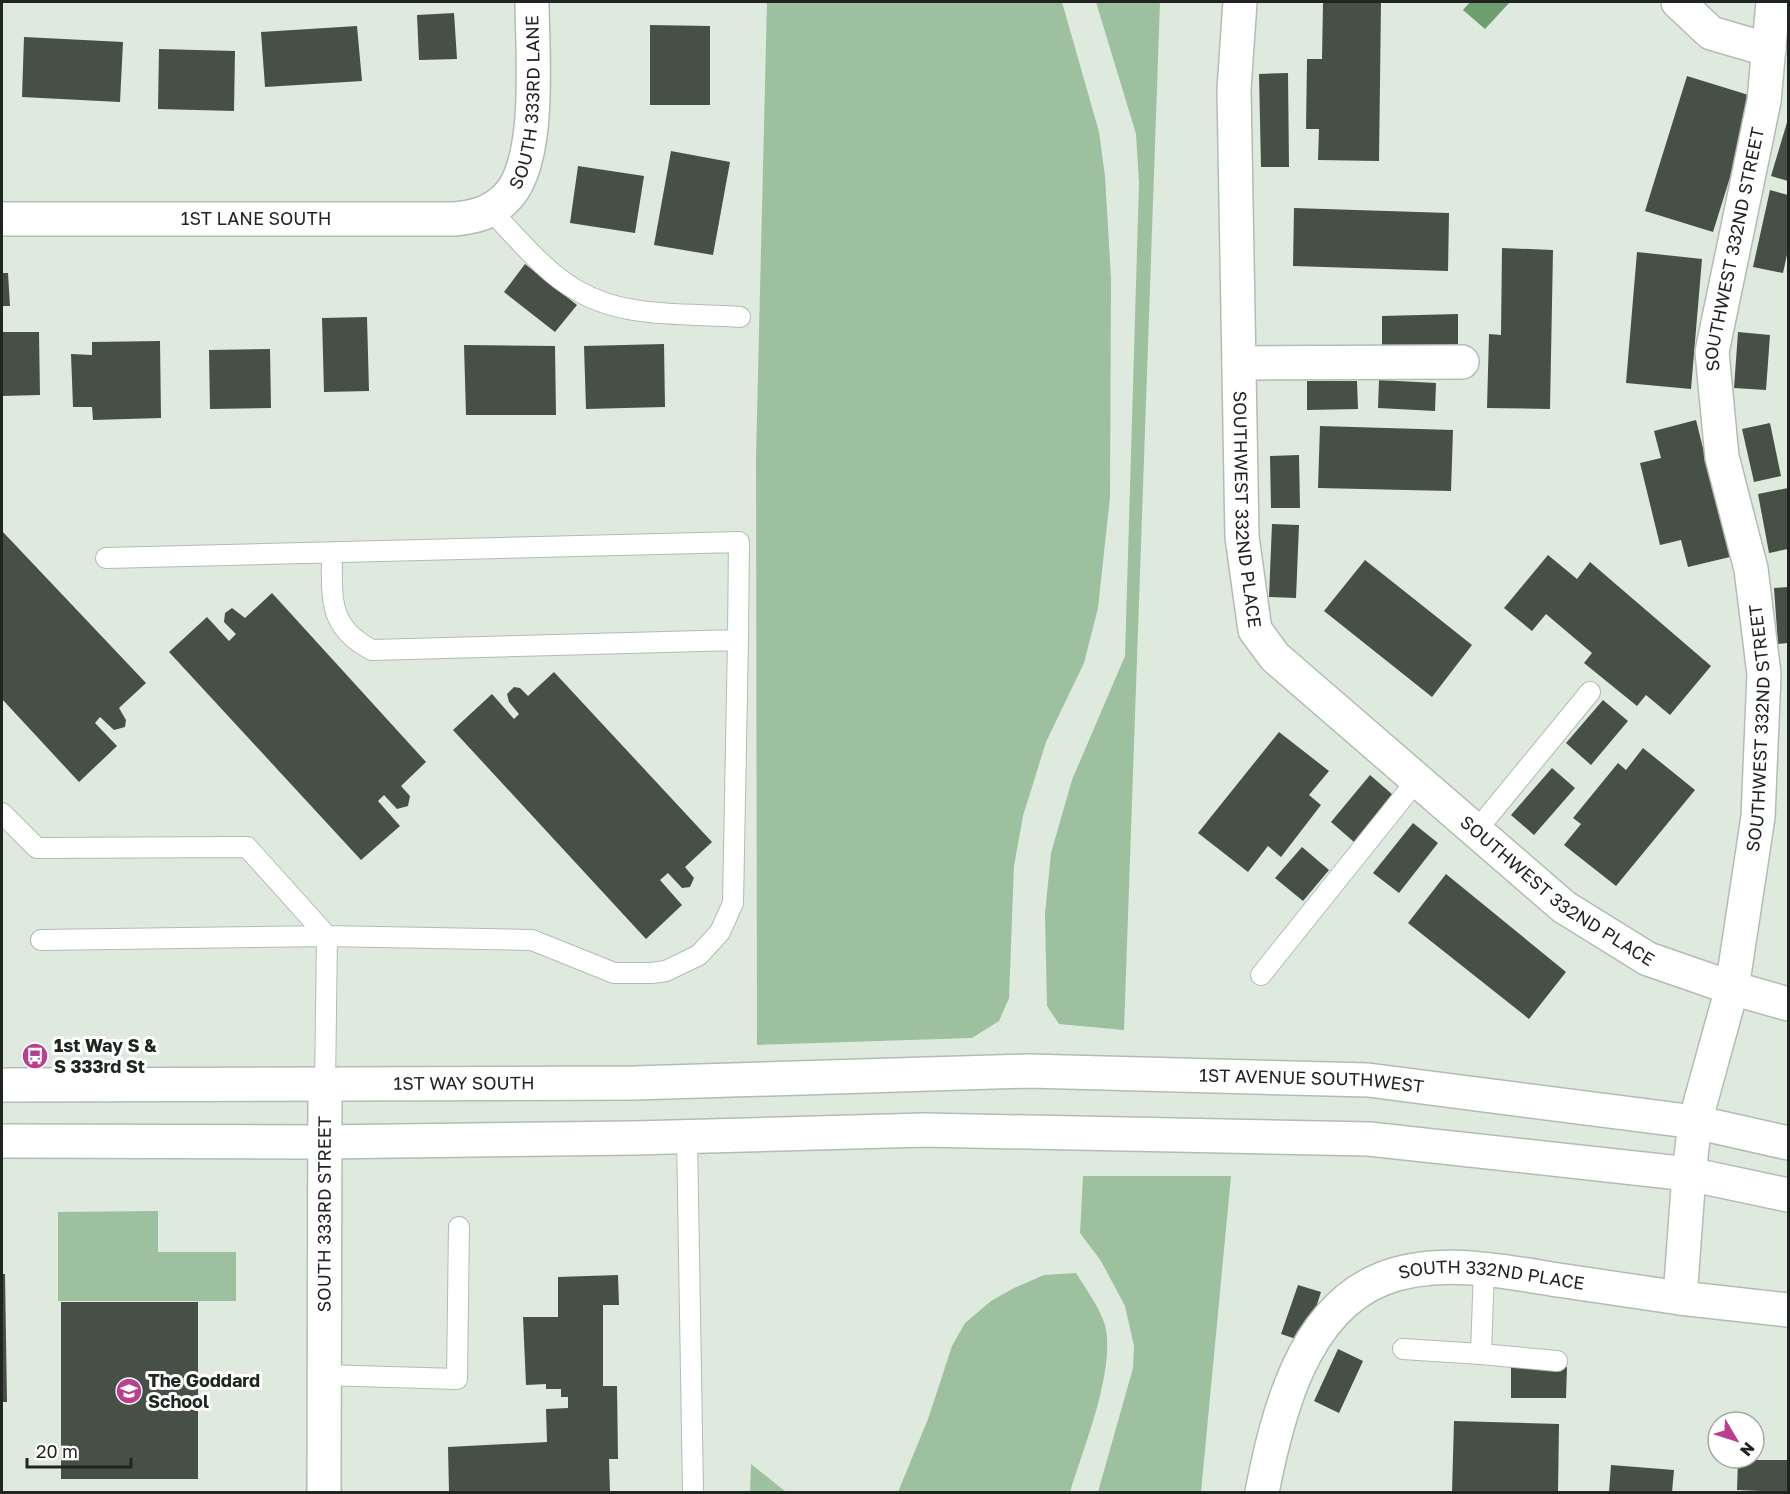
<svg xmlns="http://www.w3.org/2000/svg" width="1790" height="1494" viewBox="0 0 1790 1494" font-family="'Golos Text',sans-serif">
<rect width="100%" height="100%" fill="#deeade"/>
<path fill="#9dc09e" d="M767 2H1062L1099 132 1105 176 1111 278 1110 497 1098 608 1084 663 1046 742 1023 816 1014 866 1009 998 999 1021 972 1038 757 1045 756 457Z
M1096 2H1160L1124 1030 1059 1024 1047 1006 1045 914 1051 853 1072 780 1125 656 1139 183 1136 134Z
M1083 1176H1231L1201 1492H1098L1133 1368 1134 1346 1125 1306 1101 1261 1080 1233Z
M158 1211V1252H236V1301H58V1212Z
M1076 1273C1085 1288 1098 1305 1104 1322 1118 1364 1083 1449 1070 1492H898L928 1419 952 1346 965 1323 991 1301 1014 1288 1044 1275Z
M751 1464 786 1492H750Z"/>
<path fill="#6d9e6e" d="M1470 2H1510L1485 29 1463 10Z"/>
<path fill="#475047" d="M1323 2H1381L1379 161 1318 160 1319 129H1306L1307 59H1322Z
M454 13 457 59 419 60 417 15Z
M650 25 710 26V105H650Z
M357 26 362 81 265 87 261 32Z
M24 37 123 42 120 102 22 97Z
M159 49 235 51 234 111 158 109Z
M1288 73 1289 167H1261L1259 74Z
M1687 76 1755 97 1713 232 1645 211Z
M1788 119V181L1771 176Z
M671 151 730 162 713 255 654 245Z
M578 166 644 176 635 233 570 223Z
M1770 190 1788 195V250L1783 273 1753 267Z
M1294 208 1449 213 1448 271 1293 266Z
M1502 248 1553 250 1550 409 1487 408 1489 334 1501 335Z
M1637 252 1702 259 1691 389 1626 383Z
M525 264 577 305 555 332 504 292Z
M2 273H8L10 306H2Z
M1458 314V345L1382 346V316Z
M367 317 369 391 324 392 322 318Z
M2 332H39L40 395 2 396Z
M1738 332 1770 335 1766 390 1734 388Z
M160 341 161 418 93 420 92 407H73L71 354 92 355V342Z
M664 344 665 407 586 409 584 346Z
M464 345 555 346 556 415H466Z
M270 349 271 408 210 409 209 350Z
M1379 380 1436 383 1435 411 1378 408Z
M1307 381H1357L1358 409 1307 410Z
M1696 420 1730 557 1688 567 1681 540 1660 545 1640 463 1661 458 1654 431Z
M1770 423 1781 476 1754 482 1742 429Z
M1320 426 1453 430 1451 491 1318 488Z
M1299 455 1300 508H1271L1270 456Z
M1788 488V549L1769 553 1758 494Z
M1272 524 1299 525 1296 598 1269 597Z
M2 531 146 683 119 708 126 720 125 727 114 730 100 717 95 723 117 746 79 782 2 699Z
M1548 555 1577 579 1590 562 1711 666 1670 715 1646 695 1637 706 1584 663 1592 653 1546 614 1532 631 1504 608Z
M1365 560 1472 645 1432 697 1324 611Z
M1788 587V643L1778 644 1774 588Z
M272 593 426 762 401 786 410 796 408 806 397 809 384 795 378 801 400 826 361 860 169 652 207 617 229 641 236 634 224 622 225 613 232 608 245 618Z
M554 672 712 842 685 867 694 878 690 887 682 888 668 873 660 880 682 905 646 939 453 730 492 694 514 719 519 714 509 702 507 694 514 687 520 688 528 696Z
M1603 700 1628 721 1591 765 1566 743Z
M1279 732 1329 771 1309 795 1321 805 1281 857 1268 846 1248 872 1198 833Z
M1643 748 1695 790 1616 886 1564 845 1581 824 1573 818 1618 763 1626 770Z
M1552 768 1575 788 1534 835 1511 815Z
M1370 775 1393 795 1354 842 1331 822Z
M1413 823 1438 843 1399 893 1373 873Z
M1302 847 1329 870 1303 901 1275 878Z
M1446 874 1566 972 1529 1019 1408 923Z
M2 1274H5L7 1402H2Z
M618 1275 619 1305H603V1386H617L618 1459H609L610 1492H449L448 1447 547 1442 546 1409 568 1408V1397H561V1389H546V1384L526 1385 523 1317H558V1277Z
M1298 1285 1321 1292 1305 1342 1281 1334Z
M61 1302H198V1479H61Z
M1338 1349 1363 1361 1339 1413 1314 1401Z
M1511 1366 1567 1367 1566 1398H1511Z
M1454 1421 1559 1424 1558 1492H1452Z
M1738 1460H1788V1492L1737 1490Z
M1611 1465 1674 1470 1672 1492H1609Z"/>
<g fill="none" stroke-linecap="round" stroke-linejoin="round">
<defs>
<path id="lane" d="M490 210C517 237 544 272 578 291 626 319 687 313 740 317
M106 558 739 542 738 640
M2 813 37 848 247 847 327 936
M1476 831 1590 692
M41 940 327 936 532 940 614 973H651L666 971 699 955 720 932 733 903 738 640 372 650C327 627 332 597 332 552
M1261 975 1417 780
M325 1085 327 936
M687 1135 693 1492
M1484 1269 1481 1354 1557 1361
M1403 1349 1481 1354
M323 1375 457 1379 459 1227"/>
<g id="street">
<path id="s1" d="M1240 2 1234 89 1242 537 1255 630 1275 657 1564 907 1648 959 1732 988 1788 1004"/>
<path d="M1678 2 1711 33 1769 50"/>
<path id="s2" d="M2 219H455C474 217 491 213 505 199 543 165 532 50 532 2"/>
<path d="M1239 363 1462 362"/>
<path d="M1680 1298 1788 1310"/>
<path id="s3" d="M324 1492 325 1085"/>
<path id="s4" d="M1262 1492C1277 1416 1302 1311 1382 1279 1437 1257 1502 1271 1558 1280 1599 1286 1639 1292 1680 1298L1689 1174 1695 1122 1732 988 1758 817 1764 674 1751 569 1722 457 1712 352 1764 101 1773 2"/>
</g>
<g id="secondary">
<path id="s5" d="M2 1085 635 1083 1029 1071 1368 1080 1695 1122 1788 1143"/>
<path d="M2 1141 323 1142 634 1138 925 1130 1369 1139 1689 1174 1788 1195"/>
</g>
</defs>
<use href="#lane" stroke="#b2bdb2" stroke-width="22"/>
<use href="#street" stroke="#b2bdb2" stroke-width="36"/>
<use href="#secondary" stroke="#b2bdb2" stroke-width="36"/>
<use href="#lane" stroke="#fff" stroke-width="20"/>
<use href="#street" stroke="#fff" stroke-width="33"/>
<use href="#secondary" stroke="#fff" stroke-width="33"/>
</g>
<defs>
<symbol id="bus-disc" viewBox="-11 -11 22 22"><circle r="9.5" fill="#bb3f90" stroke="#fff"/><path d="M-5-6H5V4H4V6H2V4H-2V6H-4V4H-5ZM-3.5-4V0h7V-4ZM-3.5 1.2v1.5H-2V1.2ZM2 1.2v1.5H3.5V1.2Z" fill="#fff"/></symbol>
<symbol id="school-disc" viewBox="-11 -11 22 22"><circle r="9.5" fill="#bb3f90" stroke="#fff"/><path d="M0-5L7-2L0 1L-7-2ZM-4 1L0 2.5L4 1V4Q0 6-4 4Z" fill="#fff"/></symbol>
</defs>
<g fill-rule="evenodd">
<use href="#bus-disc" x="20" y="1041" width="30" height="30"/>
<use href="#school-disc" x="114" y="1376" width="30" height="30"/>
</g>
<g text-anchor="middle" stroke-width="6" stroke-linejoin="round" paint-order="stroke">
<g font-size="18" fill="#212521" stroke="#fff">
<text dy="6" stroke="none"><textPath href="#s2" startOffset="610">SOUTH 333RD LANE</textPath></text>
<text dy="6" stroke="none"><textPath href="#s2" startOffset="254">1ST LANE SOUTH</textPath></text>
<text dy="6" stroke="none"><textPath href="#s4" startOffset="1620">SOUTHWEST 332ND STREET</textPath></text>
<text dy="6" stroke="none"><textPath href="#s1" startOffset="508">SOUTHWEST 332ND PLACE</textPath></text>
<text dy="6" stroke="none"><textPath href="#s4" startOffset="1134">SOUTHWEST 332ND STREET</textPath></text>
<text dy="6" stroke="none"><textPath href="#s1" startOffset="1030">SOUTHWEST 332ND PLACE</textPath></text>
<text dy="6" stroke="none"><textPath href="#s5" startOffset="1310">1ST AVENUE SOUTHWEST</textPath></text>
<text dy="6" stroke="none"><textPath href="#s5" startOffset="462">1ST WAY SOUTH</textPath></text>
<text dy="6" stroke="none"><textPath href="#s3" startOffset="278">SOUTH 333RD STREET</textPath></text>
<text dy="6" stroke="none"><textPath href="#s4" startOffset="366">SOUTH 332ND PLACE</textPath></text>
</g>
<g font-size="18" font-weight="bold" fill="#212521" stroke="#fff" text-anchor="start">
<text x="54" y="1052">1st Way S &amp;<tspan x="54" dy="21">S 333rd St</tspan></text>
<text x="148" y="1387">The Goddard<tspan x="148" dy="21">School</tspan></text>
</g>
</g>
<rect width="1790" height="1494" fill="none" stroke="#212521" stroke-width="6"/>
<g transform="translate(1736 1440) rotate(129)"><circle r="28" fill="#ffffff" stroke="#a6a8a6" stroke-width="1.5"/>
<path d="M0-4.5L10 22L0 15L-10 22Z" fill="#bb3f90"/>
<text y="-9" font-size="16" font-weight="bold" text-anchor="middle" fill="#212521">N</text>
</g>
<path d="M27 1458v9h104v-9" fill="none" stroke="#212521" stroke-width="3"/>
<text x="36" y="1458" font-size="18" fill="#212521" stroke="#ffffff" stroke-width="4.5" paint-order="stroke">20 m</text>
</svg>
